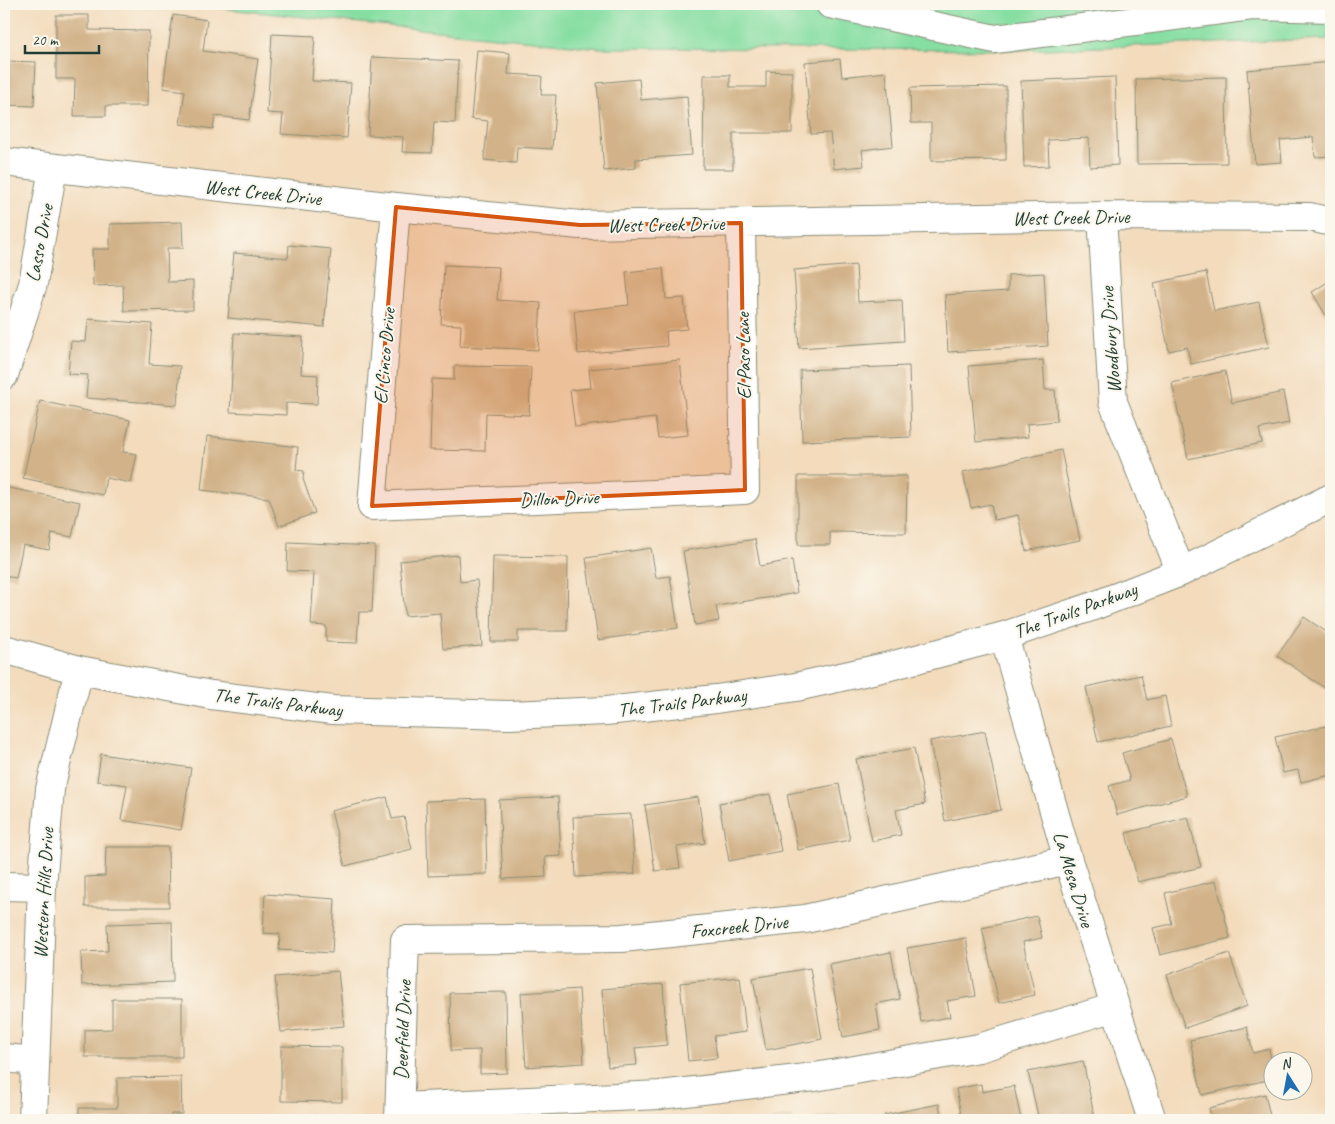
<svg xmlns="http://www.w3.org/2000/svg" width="1335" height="1124" viewBox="0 0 1335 1124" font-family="Caveat,sans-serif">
<rect width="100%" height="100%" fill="#fbf7ec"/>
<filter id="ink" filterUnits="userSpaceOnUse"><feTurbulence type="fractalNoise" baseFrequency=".02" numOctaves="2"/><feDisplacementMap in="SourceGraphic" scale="10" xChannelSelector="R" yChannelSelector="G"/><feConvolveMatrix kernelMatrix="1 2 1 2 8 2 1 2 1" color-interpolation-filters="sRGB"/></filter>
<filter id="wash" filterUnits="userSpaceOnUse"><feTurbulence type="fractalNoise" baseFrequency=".0096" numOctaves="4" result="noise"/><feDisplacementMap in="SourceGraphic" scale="20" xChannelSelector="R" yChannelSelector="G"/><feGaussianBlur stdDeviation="1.12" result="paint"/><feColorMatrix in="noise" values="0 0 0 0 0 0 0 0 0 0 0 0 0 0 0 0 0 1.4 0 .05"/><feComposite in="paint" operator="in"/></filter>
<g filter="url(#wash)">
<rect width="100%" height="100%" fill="#f3dbbc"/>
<path fill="#86dea2" stroke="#528e6b" d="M179 4H1331V39L1018 50 599 48Z"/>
<g id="blocks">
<path fill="#d2b389" d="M4 4H9L6 61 36 62 34 106 4 105Z
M56 15H89V30L149 31 148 106H106V116H74L75 79H56Z
M173 15 207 20 203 51 258 59 249 120 215 116 213 129 180 124 185 91 163 88Z
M272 34 315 36 312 81 351 83 347 138 281 134 283 114 267 113Z
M477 50 510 53 508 74 542 76 541 95H556L552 149 517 147 516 163 484 160 488 121 471 119Z
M372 57 458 61 455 123 434 122 432 153 402 152 403 137 368 135Z
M840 59 842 77 886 72 893 146 862 150 864 166 834 169 830 133 811 134 805 62Z
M1331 62V156L1315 157 1313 137 1280 140 1282 162 1255 164 1247 70Z
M766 71 792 72V133H733V169H703L704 75H730V87H766Z
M1115 77 1118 165 1090 167 1089 138 1048 140 1049 166 1024 167 1021 81Z
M1226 77 1227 163 1137 164 1136 79Z
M639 79 641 100 687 96 692 155 636 159V168L604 171 597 83Z
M1006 86V160L931 161V123H911L910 88Z
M182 222 183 248H167L168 282 193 281V310L124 311 123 285 93 286 92 249H110V224Z
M289 245 331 249 324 327 228 318 234 253 288 258Z
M444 265 499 267 497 300 541 303 538 350 460 346 461 325 441 324Z
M856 265 858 302 902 300 904 341 799 348 794 270Z
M663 268 666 299 684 298 687 329 666 331 667 346 578 354 574 311 629 305 626 272Z
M1206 272 1214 311 1259 302 1269 347 1191 364 1187 347 1169 351 1154 283Z
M1044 273 1048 346 948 352 945 295 1008 291V275Z
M1331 280V324L1312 292Z
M88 319 152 324 149 364 180 366 177 405 86 398 88 375 68 374 71 341 86 342Z
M234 333 303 337 301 374 318 375 317 404 286 403V415L230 412Z
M680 360 688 435 658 438 655 418 575 427 570 390 591 388 589 369Z
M1043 360 1045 390H1055L1057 421 1027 424 1028 437 976 442 969 366Z
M454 366 531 367 529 415 486 413 485 451 430 450 432 379 454 380Z
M909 366 911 437 802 441 800 370Z
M1225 371 1232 403 1283 392 1289 423 1259 429 1262 443 1188 459 1172 383Z
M40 401 130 420 123 452 137 454 131 483 106 478 103 495 23 478Z
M207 436 298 447 296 470 304 471 303 479 315 513 279 526 269 498 201 490Z
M1061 450 1080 540 1026 551 1018 515 994 520 991 504 971 508 963 472Z
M798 476H907L906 533 830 532V545H798Z
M4 487 80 502 72 537 52 533 49 550 23 545 16 578 4 576Z
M755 539 760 566 792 560 797 593 716 606 719 621 695 625 683 551Z
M288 542 375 546 372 612H359L357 643 326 642V626L311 625 314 572 287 571Z
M651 548 656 578 670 576 678 628 598 640 586 558Z
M458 555 460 582 477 580 482 646 443 649 440 613 405 616 400 561Z
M493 556 568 557 567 631H518V642H491Z
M1304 617 1331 635V692L1277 656Z
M1141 675 1147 700 1165 696 1171 726 1098 742 1086 687Z
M1331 725V775L1301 782 1298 770 1283 773 1275 737Z
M985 731 1001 810 945 821 930 741Z
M1171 739 1187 796 1117 815 1109 786 1130 780 1122 753Z
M914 748 925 804 896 810 901 835 872 841 856 759Z
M101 754 191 768 181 830 121 820 127 785 97 781Z
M839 784 850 840 798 850 787 794Z
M770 794 781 851 729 861 719 803Z
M387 797 392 819 404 817 412 849 345 866 331 811Z
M558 797 561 856 545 857 546 877 503 879 499 800Z
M698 797 705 843 677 847 680 868 655 871 645 805Z
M485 799 487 874 428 876 426 801Z
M631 814 635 874 576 877 573 817Z
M1188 817 1201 867 1138 882 1126 833Z
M106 847H168L169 907H85V877L105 876Z
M1216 881 1230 938 1160 955 1153 928 1172 924 1165 893Z
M265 894 335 899 332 953 279 950 280 934 263 933Z
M1037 916 1042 938 1023 942 1035 995 999 1003 982 928Z
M172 922 173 982 82 985 81 952 108 951 107 924Z
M966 938 976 996 947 1001 950 1017 921 1022 907 948Z
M891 952 900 999 876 1004 880 1030 843 1037 829 964Z
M1229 953 1247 1006 1185 1028 1167 975Z
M810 968 822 1039 766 1050 753 978Z
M338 971 344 1026 281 1032 275 977Z
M740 977 746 1032 714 1036 717 1058 688 1061 680 983Z
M663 984 667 1045 635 1048 637 1065 608 1067 602 989Z
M579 989 584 1063 526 1067 521 993Z
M506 992 507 1073 480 1074V1050L451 1051 450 993Z
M112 999H182V1057H85V1030L112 1029Z
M1247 1027 1253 1053 1269 1049 1272 1064V1079L1202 1095 1190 1040Z
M281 1046 342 1047V1102L281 1101Z
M1083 1061 1095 1120H1039L1028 1072Z
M181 1077 182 1114H171L172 1120H79V1108H117V1078Z
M981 1084 982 1092 1014 1086 1021 1120H962L956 1089Z
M1265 1094 1271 1120H1212L1209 1108Z
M939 1104 942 1120H885L884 1115Z
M316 1115V1120H268L267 1118Z
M838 1115 839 1120H811V1119Z
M792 1116 793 1120H772V1119Z"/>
</g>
</g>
<g filter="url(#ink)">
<use href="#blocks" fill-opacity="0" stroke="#898c78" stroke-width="1"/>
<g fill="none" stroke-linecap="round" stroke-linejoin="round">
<defs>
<path id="minor" d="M830 4 995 39 1252 6 1331 8
M4 162 396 207 580 225 1102 216 1310 217 1331 222
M396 207 372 506 745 490 741 223
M1102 216 1113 402 1181 572
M4 375 33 284 53 168
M1004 636 1068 860 1152 1120
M4 649 79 670 211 695 333 710 509 715 606 711 716 699 796 687 890 666 1004 636 1091 607 1181 572 1331 498
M4 886 42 887
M4 1058 35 1061
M400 1107 660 1095 815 1077 979 1048 1115 1007
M33 1120 42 887 50 789 79 670
M399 1120 405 940 622 938 805 919 1068 860"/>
</defs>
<use href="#minor" stroke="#898c78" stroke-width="30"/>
<use href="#minor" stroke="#fff" stroke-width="28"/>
</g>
</g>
<path fill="#d45610" fill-opacity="0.2" stroke="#d45610" stroke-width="4" stroke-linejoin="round" d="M396 207 580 225 741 223 745 490 372 506Z"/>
<g text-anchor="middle" stroke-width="4" stroke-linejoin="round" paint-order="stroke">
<g font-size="20" fill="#1f3d34" stroke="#fbf7ec">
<text transform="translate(263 192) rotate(6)" y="7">West Creek Drive</text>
<text transform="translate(1071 217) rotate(-1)" y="7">West Creek Drive</text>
<text transform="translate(666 224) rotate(-1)" y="7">West Creek Drive</text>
<text transform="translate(39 243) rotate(-79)" y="7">Lasso Drive</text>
<text transform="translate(1110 340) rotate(-94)" y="7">Woodbury Drive</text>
<text transform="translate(384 356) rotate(-85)" y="7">El Cinco Drive</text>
<text transform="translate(743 356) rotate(-91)" y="7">El Paso Lane</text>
<text transform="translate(559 498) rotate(-2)" y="7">Dillon Drive</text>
<text transform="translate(1075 610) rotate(-20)" y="7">The Trails Parkway</text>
<text transform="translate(278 702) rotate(7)" y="7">The Trails Parkway</text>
<text transform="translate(682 702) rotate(-7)" y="7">The Trails Parkway</text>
<text transform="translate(1074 879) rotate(73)" y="7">La Mesa Drive</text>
<text transform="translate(43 893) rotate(-87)" y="7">Western Hills Drive</text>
<text transform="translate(739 926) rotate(-6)" y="7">Foxcreek Drive</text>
<text transform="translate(402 1030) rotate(-88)" y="7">Deerfield Drive</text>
</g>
</g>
<rect width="1335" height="1124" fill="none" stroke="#fbf7ec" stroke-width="20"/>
<g transform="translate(1288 1076) rotate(349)"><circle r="24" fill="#fbf7ec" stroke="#a3ada2"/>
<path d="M0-4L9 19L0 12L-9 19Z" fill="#1f6fb2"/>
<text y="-8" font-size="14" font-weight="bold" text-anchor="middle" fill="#1f3d34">N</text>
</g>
<path d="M25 45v8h74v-8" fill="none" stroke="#1f3d34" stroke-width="2.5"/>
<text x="32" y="45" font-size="15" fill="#1f3d34" stroke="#fbf7ec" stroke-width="4" paint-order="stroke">20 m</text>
</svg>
